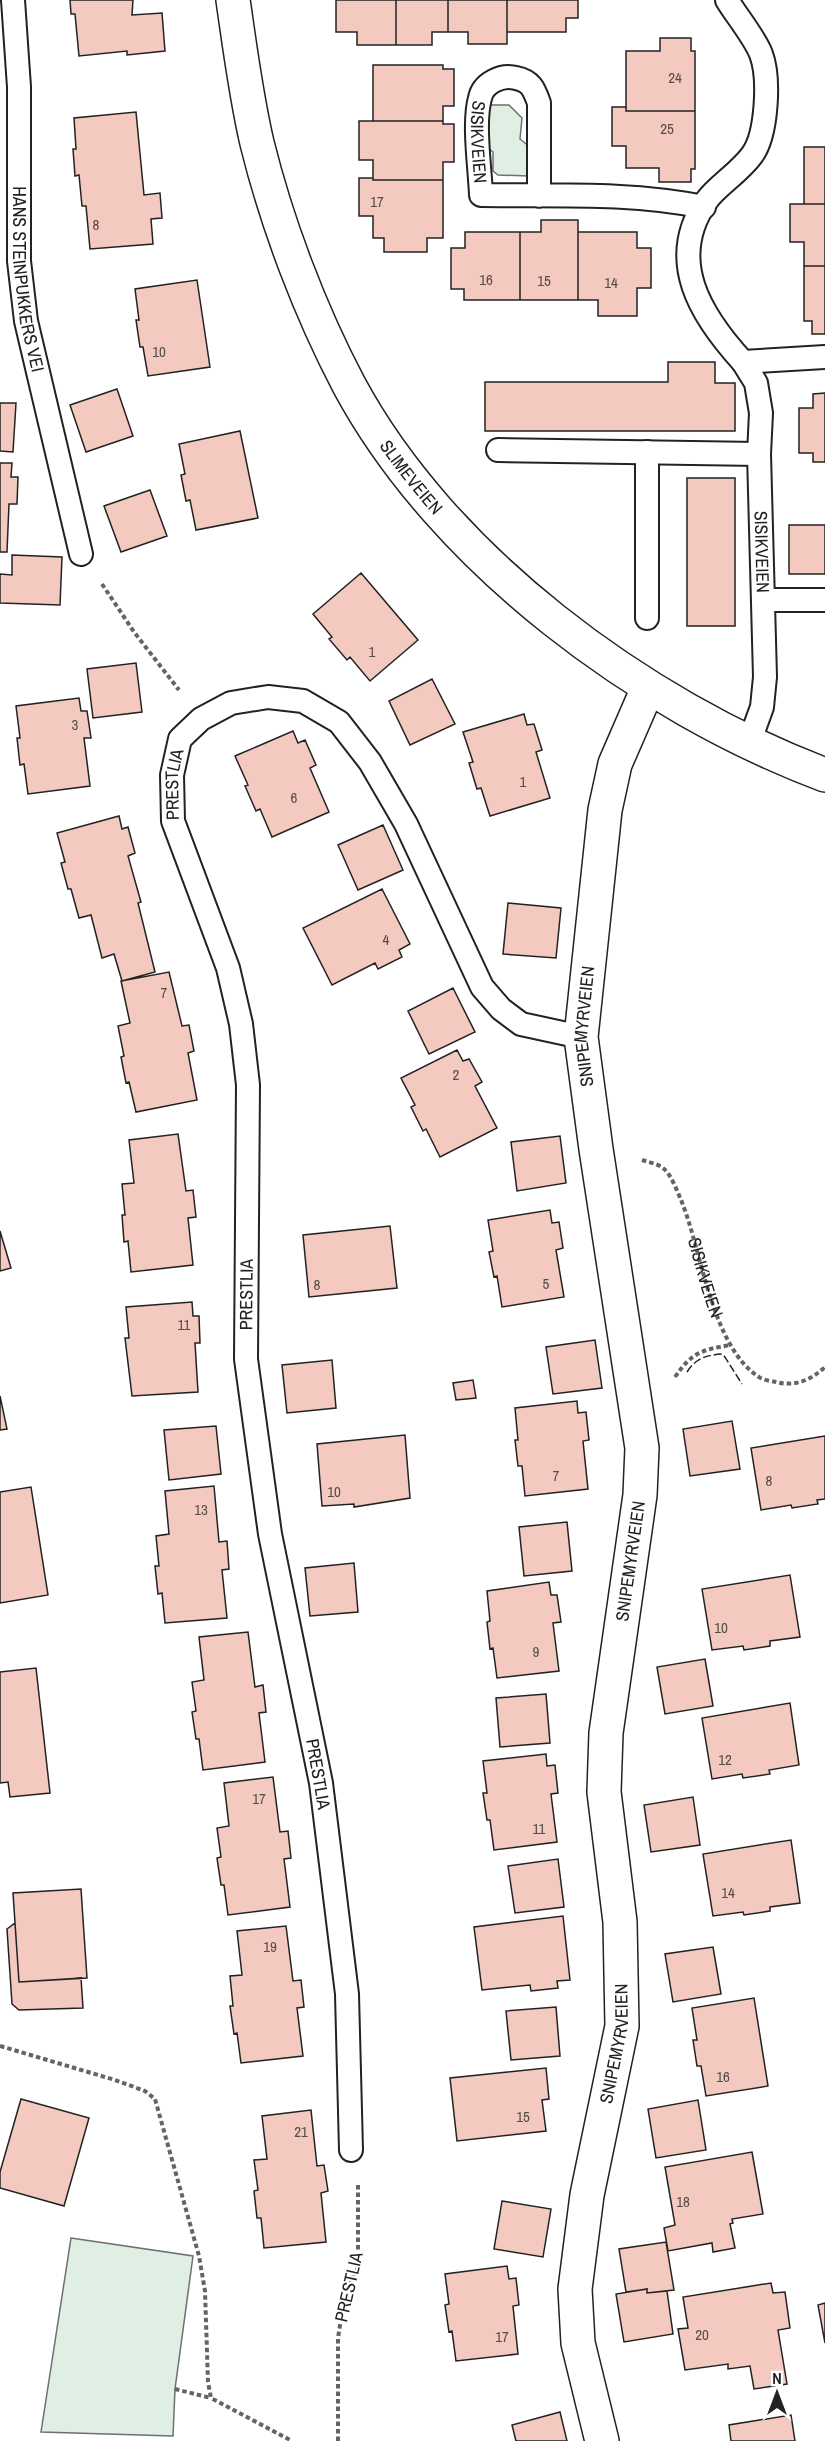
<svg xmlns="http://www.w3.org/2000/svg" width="825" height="2441" viewBox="0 0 825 2441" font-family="'Archivo Narrow',sans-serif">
<rect width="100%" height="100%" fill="#fff"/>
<path fill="#e0efe3" stroke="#6f6f6f" stroke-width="1.5" d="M488 105H509L522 118 520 139 531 148 529 176 498 175 493 171V152L488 148Z
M71 2238 193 2256 175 2389 173 2436 41 2432Z"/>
<path fill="#f3c9c0" stroke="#222" stroke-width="1.5" d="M70 0H133L132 15 162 13 165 51 127 55V51L79 56 75 14H71Z
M336 0H396V45H357V32H336Z
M396 0H448V32H432V45H396Z
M448 0H507V44H468V32H448Z
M507 0H578V18H566V32H507Z
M660 38H691V51H695V111H626V51H660Z
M373 65H443V69H454V106H443V121H373Z
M612 107H626V111H695V169H691V182H659V168H626V146H612Z
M136 112 144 195 160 193 162 218 151 219 153 244 90 249 86 206H82L79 175 75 176 73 149H76L74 118Z
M359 121H443V124H454V162H443V180H373V160H359Z
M804 147H825V204H804Z
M359 178H373V180H443V238H427V252H384V238H373V216H359Z
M790 204H825V266H804V242H790Z
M541 220H578V300H520V232H541Z
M465 232H520V300H464V289H451V248H465Z
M578 232H637V248H651V288H637V316H598V300H578Z
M804 266H825V334H812V321H804Z
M197 280 210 367 148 376 143 347H140L136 320H139L135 289Z
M668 362H715V383H735V431H485V382H668Z
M117 389 133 436 86 452 70 405Z
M825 393V462H813V453H799V408H813V394Z
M0 403H16L13 452 0 451Z
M240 431 258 518 196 530 190 500 186 501 181 475 185 474 179 444Z
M0 463H12L11 477H18L17 504H9L7 552H0Z
M687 478H735V626H687Z
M150 490 167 536 121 552 104 506Z
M789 525H825V574H789Z
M12 555 62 557 60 605 0 603V574L12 575Z
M361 573 418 640 370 681 350 657 347 660 329 639 332 637 313 614Z
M136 663 142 712 93 718 87 669Z
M432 679 455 724 410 745 389 701Z
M79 698 81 711H87L91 738H84L90 786 28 794 24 764 20 765 17 738H20L16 706Z
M524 714 527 725 534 724 542 750 536 752 550 798 490 816 481 788 477 789 469 763 473 762 463 732Z
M293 731 298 743 305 740 316 765 310 768 329 812 272 837 260 809 256 811 245 786 248 785 235 756Z
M119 816 122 829 128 827 135 853 128 856 141 902 138 903 155 972 122 981 114 954 102 958 91 915 79 918 71 889H68L61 863 65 862 57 833Z
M383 825 403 870 358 890 338 845Z
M382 889 410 944 399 950 402 957 378 969 375 963 332 985 303 928Z
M508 903 561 908 556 958 503 954Z
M169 972 182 1026 189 1025 194 1051 188 1053 197 1100 136 1112 129 1082 126 1083 121 1057 124 1056 118 1026 130 1023 121 981Z
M453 988 475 1032 429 1054 408 1011Z
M457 1050 463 1061 469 1059 482 1082 475 1086 497 1128 440 1157 426 1129 423 1131 411 1107 415 1105 401 1078Z
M178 1134 186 1191 193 1190 196 1217 188 1218 193 1265 131 1272 128 1241 124 1242 122 1215H125L122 1184 134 1183 129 1140Z
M560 1136 566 1183 517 1191 511 1142Z
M550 1210 552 1223 559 1222 563 1248 556 1250 564 1297 502 1307 497 1276 494 1277 489 1252 493 1251 488 1220Z
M390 1226 397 1288 309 1297 303 1235Z
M0 1231 11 1268 0 1271Z
M192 1302 193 1316H199L200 1343H195L198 1392 132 1396 125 1338H129L126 1307Z
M595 1340 602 1388 553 1394 546 1347Z
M332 1360 336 1408 287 1413 282 1365Z
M473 1380 476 1398 456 1400 453 1383Z
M0 1396 7 1429 0 1430Z
M577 1401 578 1413 586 1412 589 1440 583 1441 588 1489 525 1496 522 1466H518L515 1440H518L515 1408Z
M732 1421 740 1469 690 1476 683 1429Z
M216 1426 221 1474 169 1480 164 1430Z
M405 1435 410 1498 354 1507V1504L322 1506 317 1444Z
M825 1436V1499L817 1500 818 1504 792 1508 791 1505 761 1510 751 1448Z
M214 1486 219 1542 227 1541 229 1569 222 1570 227 1618 165 1623 162 1593 158 1594 155 1566H159L156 1536 169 1534 165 1491Z
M31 1487 48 1595 0 1603V1492Z
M567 1522 572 1571 524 1576 519 1527Z
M354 1563 358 1612 310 1616 305 1568Z
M790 1575 800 1637 770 1641V1646L744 1650 743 1646 712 1650 702 1589Z
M549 1582 551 1595H557L561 1622 553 1623 559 1671 497 1678 493 1648 490 1649 487 1622 490 1621 487 1591Z
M248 1632 255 1687 263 1685 266 1712 259 1713 265 1762 203 1770 199 1739H196L192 1712 196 1711 192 1682 204 1680 199 1637Z
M705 1659 713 1706 665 1714 657 1667Z
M36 1668 50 1793 10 1797 8 1782 0 1783V1672Z
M546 1694 550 1743 500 1747 496 1698Z
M790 1703 799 1765 769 1770 770 1774 743 1778 742 1774 712 1779 702 1718Z
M546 1754 547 1766 555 1765 558 1793 551 1794 557 1842 494 1850 490 1820H487L483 1793H487L483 1761Z
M273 1777 280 1832 288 1831 291 1858 284 1859 290 1907 228 1915 224 1885H221L217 1858 221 1857 217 1828 229 1826 224 1783Z
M693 1797 700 1845 651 1852 644 1805Z
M791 1840 800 1903 770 1907V1911L744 1915 743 1912 713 1916 703 1854Z
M558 1859 564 1907 515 1913 508 1866Z
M81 1889 87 1978 19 1982 13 1893Z
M563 1916 570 1980 557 1981 558 1988 531 1991 530 1985 482 1990 474 1927Z
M15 1923 19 1982 81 1978 83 2008 19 2010 12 2004 7 1929Z
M286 1926 293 1981 301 1980 304 2007 297 2008 303 2056 241 2063 237 2033 234 2034 230 2006H233L230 1976 242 1975 237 1931Z
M713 1947 721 1994 673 2002 665 1954Z
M754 1998 768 2086 706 2096 701 2066H697L693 2040H697L692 2008Z
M556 2007 560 2056 511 2060 506 2011Z
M546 2068 549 2099 542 2100 546 2131 457 2141 450 2078Z
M21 2099 89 2118 64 2206 0 2188V2172Z
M698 2100 706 2150 656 2158 648 2109Z
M311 2110 317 2166 324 2165 328 2191 321 2193 326 2242 264 2248 261 2218H257L254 2191 258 2190 254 2160 267 2159 262 2116Z
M752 2152 763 2214 732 2219 733 2223 730 2224 735 2248 713 2252 712 2243 668 2251 664 2228 675 2225 665 2167Z
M502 2201 551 2209 543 2257 494 2249Z
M666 2242 674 2290 647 2293V2289L626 2292 619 2249Z
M507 2266 509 2279 516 2278 519 2305 513 2306 518 2354 456 2361 452 2331 449 2332 445 2305 449 2304 445 2274Z
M771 2283 773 2293 785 2292 790 2328 778 2330 787 2384 754 2389 750 2366 728 2369V2364L685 2370 678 2329 688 2328 683 2297Z
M647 2289V2293L667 2291 673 2334 624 2342 616 2294Z
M825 2303V2343L818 2305Z
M560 2412 567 2441H516L512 2425Z
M791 2415 795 2441H731L729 2425Z"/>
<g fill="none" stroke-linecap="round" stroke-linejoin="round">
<defs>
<g id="lane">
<path id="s2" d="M13 0 19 87V261L26 321 81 554"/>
<path d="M727 0C736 15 755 38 761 54 770 78 767 135 752 155 740 172 717 186 707 200 665 260 701 316 743 362L825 357"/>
<path id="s3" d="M539 196V103C534 89 531 81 516 78 502 74 483 83 480 98 473 123 480 168 481 195 556 196 630 192 704 207"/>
<path id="s4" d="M743 362 756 383 761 413 759 454 765 677 762 707 749 743"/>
<path d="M498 450 759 454"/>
<path d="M647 452V618"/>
<path d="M764 600H825"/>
<path id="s5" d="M351 2150 347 1994 321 1783 270 1534 246 1359 248 1085 241 1024 228 968 173 821 172 775 180 739 201 719 231 703 268 697 303 701 339 722 370 762 406 824 482 987 501 1009 521 1024 581 1037"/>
</g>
<g id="street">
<path id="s6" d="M602 2441 578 2343 575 2289 587 2195 622 2026 620 1922 604 1792 606 1733 640 1495 642 1448 596 1149 581 1037 605 810 615 764 648 688"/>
</g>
<g id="secondary">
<path id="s7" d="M233 0C240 48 246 96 257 143 277 224 310 311 349 385 443 560 642 706 825 775"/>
</g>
</defs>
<use href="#lane" stroke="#222" stroke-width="26"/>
<use href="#street" stroke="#222" stroke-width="36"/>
<use href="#secondary" stroke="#222" stroke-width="36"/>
<g stroke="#646464" stroke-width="4" stroke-dasharray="4.5 3" stroke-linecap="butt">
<path d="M102 584 134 632 179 690"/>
<path id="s1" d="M642 1160C648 1162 658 1164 663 1168 671 1174 677 1191 681 1200 702 1250 711 1346 759 1377 763 1380 771 1381 776 1382 795 1387 811 1380 825 1367"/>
<path d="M675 1377C692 1352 702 1350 730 1345"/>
<path d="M0 2046 115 2080 145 2091 155 2099 199 2256 205 2291 208 2382 211 2398 292 2441"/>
<path d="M175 2389 211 2398"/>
<path d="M338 2441V2338L345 2293 358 2267V2185"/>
</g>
<use href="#lane" stroke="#fff" stroke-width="22"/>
<use href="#street" stroke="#fff" stroke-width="33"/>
<use href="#secondary" stroke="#fff" stroke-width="33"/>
<path stroke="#222" stroke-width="1.5" stroke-dasharray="8 3" stroke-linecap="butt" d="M687 1372C696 1358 706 1355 723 1354L742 1384"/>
</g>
<g text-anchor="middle" stroke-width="4.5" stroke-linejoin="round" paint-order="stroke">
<g font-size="15" fill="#564c4a">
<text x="675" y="83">24</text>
<text x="667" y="134">25</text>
<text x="377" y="207">17</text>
<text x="96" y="230">8</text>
<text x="486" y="285">16</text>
<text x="544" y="286">15</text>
<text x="611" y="288">14</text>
<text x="159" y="357">10</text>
<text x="372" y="657">1</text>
<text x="75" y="730">3</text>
<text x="523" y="787">1</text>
<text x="294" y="803">6</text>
<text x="386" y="945">4</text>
<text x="164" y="998">7</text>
<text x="456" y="1080">2</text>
<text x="546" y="1289">5</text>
<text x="317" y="1290">8</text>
<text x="184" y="1330">11</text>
<text x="556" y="1481">7</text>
<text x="769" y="1486">8</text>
<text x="334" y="1497">10</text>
<text x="201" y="1515">13</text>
<text x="721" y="1633">10</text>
<text x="536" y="1657">9</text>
<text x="725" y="1765">12</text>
<text x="259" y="1804">17</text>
<text x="539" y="1834">11</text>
<text x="728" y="1898">14</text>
<text x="270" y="1952">19</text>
<text x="723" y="2082">16</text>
<text x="523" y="2122">15</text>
<text x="301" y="2137">21</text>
<text x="683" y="2207">18</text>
<text x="702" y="2340">20</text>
<text x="502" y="2342">17</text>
</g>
<g font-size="18" fill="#222" stroke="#fff">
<text dy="6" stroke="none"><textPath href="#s3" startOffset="219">SISIKVEIEN</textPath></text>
<text dy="6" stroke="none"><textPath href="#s2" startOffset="280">HANS STEINPUKKERS VEI</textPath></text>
<text dy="6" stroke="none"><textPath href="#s7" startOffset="516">SLIMEVEIEN</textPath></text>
<text dy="6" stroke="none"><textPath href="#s4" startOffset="194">SISIKVEIEN</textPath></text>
<text dy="6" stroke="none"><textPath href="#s5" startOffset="1386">PRESTLIA</textPath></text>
<text dy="6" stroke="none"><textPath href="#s6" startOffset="1430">SNIPEMYRVEIEN</textPath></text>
<text dy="6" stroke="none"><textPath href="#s1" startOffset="141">SISIKVEIEN</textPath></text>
<text dy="6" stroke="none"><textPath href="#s5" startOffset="864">PRESTLIA</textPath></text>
<text dy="6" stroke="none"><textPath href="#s6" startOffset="890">SNIPEMYRVEIEN</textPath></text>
<text transform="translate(318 1774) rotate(80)" y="6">PRESTLIA</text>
<text dy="6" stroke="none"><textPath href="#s6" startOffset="404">SNIPEMYRVEIEN</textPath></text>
<text transform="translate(349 2287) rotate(-77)" y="6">PRESTLIA</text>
</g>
</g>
<g transform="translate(777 2393)" stroke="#ffffff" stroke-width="4.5" paint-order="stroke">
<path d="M0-4.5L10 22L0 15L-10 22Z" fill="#222222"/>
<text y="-9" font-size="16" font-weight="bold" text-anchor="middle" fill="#222222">N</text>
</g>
</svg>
